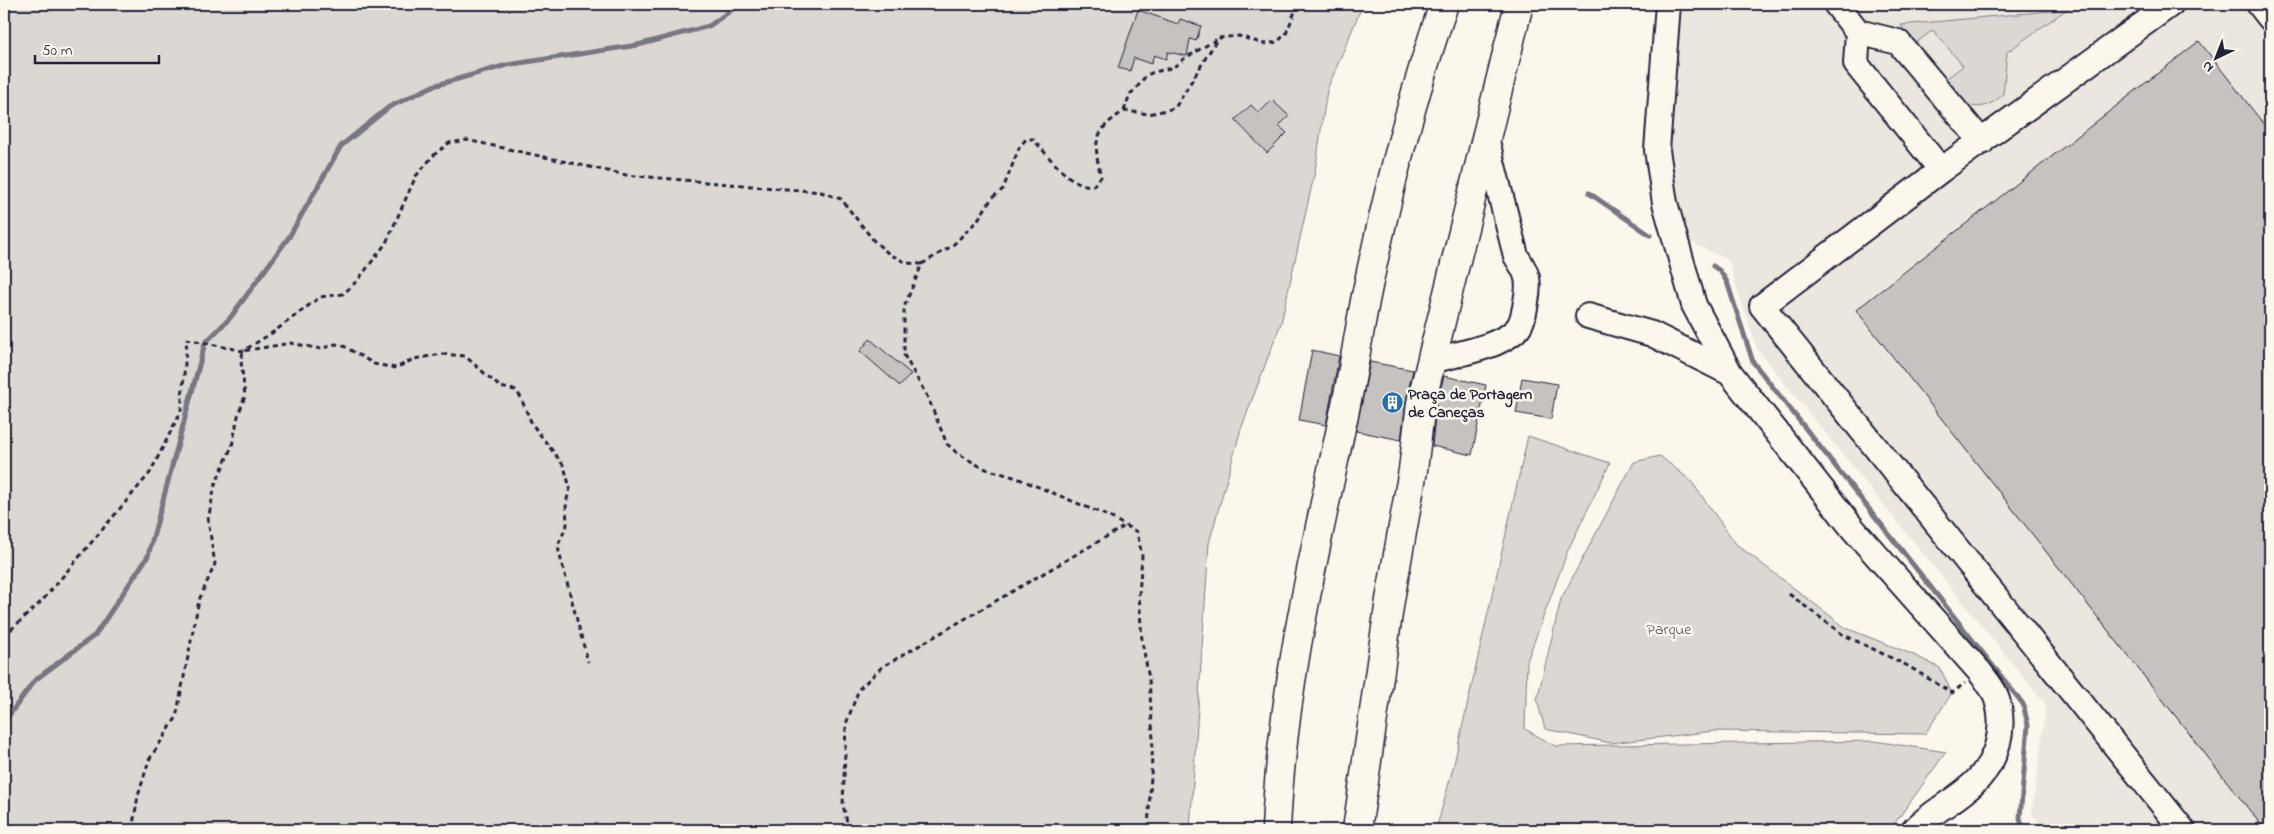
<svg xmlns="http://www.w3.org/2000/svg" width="2274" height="834" viewBox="0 0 2274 834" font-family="'Indie Flower',sans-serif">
<rect width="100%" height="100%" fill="#fbf7ec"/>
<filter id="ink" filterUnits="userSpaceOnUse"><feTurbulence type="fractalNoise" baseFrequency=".02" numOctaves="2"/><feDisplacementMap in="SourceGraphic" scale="10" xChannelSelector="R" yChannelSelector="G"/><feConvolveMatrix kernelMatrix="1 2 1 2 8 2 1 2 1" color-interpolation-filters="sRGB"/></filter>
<g filter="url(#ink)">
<path fill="#ebe7df" d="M1662 4H2270V830H2045L2032 814 2046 705 1757 349 1728 260 1661 228 1649 187 1646 151Z"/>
<path fill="#dbd8d3" stroke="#7e7d87" d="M4 4H1363L1327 90 1315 171 1281 323 1241 429 1209 543 1190 830H4Z
M2067 4H2074L2007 52 2003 95C1975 118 1964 104 1943 81L1963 66 1933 30 1913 45 1901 25 2061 10Z
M1528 436 1610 463 1568 550 1527 661 1525 729 1555 746 1874 741 1946 752 1890 830H1436L1453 768Z
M1660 456 1691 481 1736 544 1846 628 1914 655 1940 668 1952 693 1925 734 1715 731 1611 743 1545 729 1537 700 1561 599 1634 462Z"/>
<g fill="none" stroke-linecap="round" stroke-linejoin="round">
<path stroke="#787681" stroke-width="5" d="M1270 4 1272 6
M1589 193 1650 235
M1713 266 1720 271 1727 282 1753 362 2023 704 2028 725 2020 818 2023 830
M4 722 35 680 95 635 148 556 205 343 230 318 289 237 341 146 389 107 433 86 507 65 638 45 709 26 740 4"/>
</g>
<path fill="#c6c2c0" stroke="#22223b" d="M1138 10 1178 24 1180 19 1201 26 1196 41 1190 39 1187 56 1168 52 1166 59 1154 55 1151 64 1134 58 1130 71 1118 68Z
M2199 41 2270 132V830H2265L1856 310Z
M1272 100 1289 116 1279 126 1287 133 1267 153 1235 120 1251 105 1259 113Z
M870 339 911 374 900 386 860 351Z
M1312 350 1339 356 1326 425 1299 420Z
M1370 362 1413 370 1406 401 1401 440 1356 431Z
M1444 376 1486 385 1472 455 1432 446 1436 406Z
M1522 378 1557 384 1551 419 1516 413Z"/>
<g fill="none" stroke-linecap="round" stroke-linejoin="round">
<defs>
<path id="minor" d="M1668 4 1657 150 1665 203 1694 305 1730 373 1854 530 1980 672C1985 679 1992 687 1995 694 2008 727 1997 763 1972 785 1953 802 1931 812 1914 830
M1836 4 1858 32 1856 64 1941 170
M2171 4 1941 170 1762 306 2183 830
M2259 4 2270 18
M1858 32 1898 42 1982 142
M1588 316 1652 334 1730 373
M1432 361C1458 353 1494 349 1515 331 1523 324 1524 312 1526 302 1530 281 1528 274 1516 256L1486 138"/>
<path id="highway" d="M1276 830C1282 683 1318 539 1348 395 1355 361 1360 325 1367 291 1387 194 1412 97 1444 4
M1357 830 1390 600 1413 470 1421 403 1519 4"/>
</defs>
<use href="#minor" stroke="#22223b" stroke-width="28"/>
<use href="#highway" stroke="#22223b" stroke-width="31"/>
<path stroke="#22223b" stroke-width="3" stroke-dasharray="5 4" stroke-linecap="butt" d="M1124 111 1130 94C1138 89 1142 78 1149 74 1160 69 1175 70 1182 60L1217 39
M922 264 952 246 977 221 992 198 1003 189 1019 148 1026 139H1033C1050 157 1067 185 1093 186L1101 177C1093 143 1093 131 1124 111L1149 114 1175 108 1218 38 1239 36 1264 44 1277 42 1286 34 1298 4
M1789 594 1842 634 1908 666 1952 693 1965 683
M4 636 42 601 150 473 181 411 187 339 243 351 275 331 320 297 343 294 358 280 386 243 416 176 434 155 449 143 467 140 626 175 821 192 841 199 874 241 889 254 907 263 922 264 904 307V355L928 398 947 444 957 453 983 468 1017 478 1108 516 1137 532 1142 556 1139 595 1142 641 1149 679 1153 739 1148 830
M132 830 138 796 149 760 176 718 199 600 215 564 208 520 215 485 232 446 238 416 245 396 241 361 243 351 291 343 321 349 335 344 342 345 374 364 396 368 414 359 442 354 465 356 500 387 515 390 520 396 532 424 564 466 570 488 566 503 567 525 558 545 559 552 588 662
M849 830 843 805 846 724 859 689 882 667 1125 526"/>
<use href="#minor" stroke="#fbf7ec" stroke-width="24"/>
<use href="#highway" stroke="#fbf7ec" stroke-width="28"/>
</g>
</g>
<defs>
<symbol id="building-disc" viewBox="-11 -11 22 22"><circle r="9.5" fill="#1f6fb2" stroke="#fbf7ec"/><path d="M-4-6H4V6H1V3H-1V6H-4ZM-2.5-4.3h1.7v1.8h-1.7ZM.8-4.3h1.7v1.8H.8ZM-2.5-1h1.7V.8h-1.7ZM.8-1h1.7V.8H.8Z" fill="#fff"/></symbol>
</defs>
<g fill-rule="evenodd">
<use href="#building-disc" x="1380" y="390" width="25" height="25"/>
</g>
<g text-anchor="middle" stroke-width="5" stroke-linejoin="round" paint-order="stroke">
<g font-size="16" font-weight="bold" fill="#22223b" stroke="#fbf7ec" text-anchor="start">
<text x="1408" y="399">Praça de Portagem<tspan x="1408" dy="18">de Caneças</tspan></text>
</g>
<g font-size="16" fill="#505061" stroke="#fbf7ec">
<text x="1669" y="634">Parque</text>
</g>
</g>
<rect width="2274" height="834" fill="none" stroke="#fbf7ec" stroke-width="20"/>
<rect x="10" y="10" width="2254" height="814" fill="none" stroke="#22223b" stroke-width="2" filter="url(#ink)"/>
<g transform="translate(2216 58) rotate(223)" stroke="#fbf7ec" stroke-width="4" paint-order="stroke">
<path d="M0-4L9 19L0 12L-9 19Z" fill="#22223b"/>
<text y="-8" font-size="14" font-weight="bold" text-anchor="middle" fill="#22223b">N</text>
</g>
<path d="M35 55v8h124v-8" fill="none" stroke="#22223b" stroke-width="2.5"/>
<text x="42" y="55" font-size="15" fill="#22223b" stroke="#fbf7ec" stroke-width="4" paint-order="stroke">50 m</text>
</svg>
